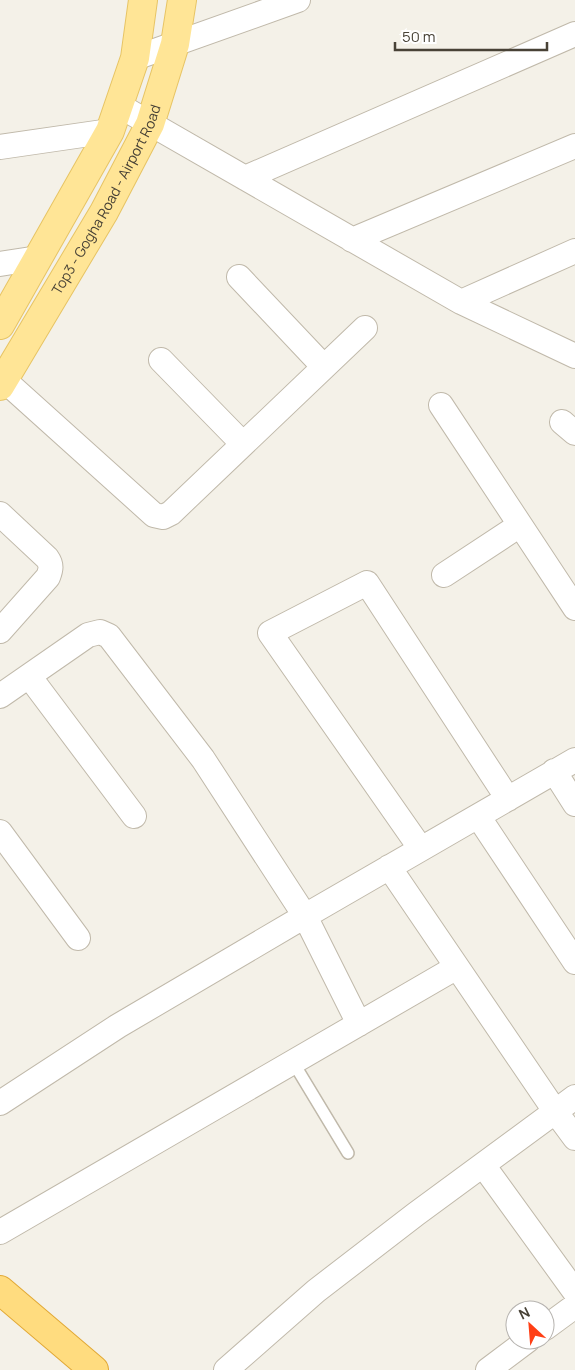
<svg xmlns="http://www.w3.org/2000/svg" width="575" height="1370" viewBox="0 0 575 1370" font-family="Manrope,sans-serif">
<rect width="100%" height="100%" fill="#f4f1e8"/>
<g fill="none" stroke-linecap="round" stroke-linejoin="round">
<defs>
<path id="service" d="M293 1062 348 1153"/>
<path id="minor" d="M135 58 298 0
M118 105 461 302 575 356
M0 147 110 131
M245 178 575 34
M352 240 575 146
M0 264 38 258
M239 277 324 367
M461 302 575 251
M161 360 243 444
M4 380 154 515 163 517 171 513 365 328
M441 405 575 608
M562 422 575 433
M0 514 47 558C52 565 51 569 48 577L0 631
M444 575 520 525
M29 676 134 816
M0 696 88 635 100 632 109 636 203 759 305 916 118 1026 0 1103
M554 771 575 804
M478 816 575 962
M0 832 78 938
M421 849 270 633 367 583 508 799
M389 867 555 1111 575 1138
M359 1024 305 916 575 760
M483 1165 575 1292
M0 1232 457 967
M545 1328 575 1306
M226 1370 316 1291 416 1214 575 1097
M488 1370 528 1340"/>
<g id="primary">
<path d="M0 325 110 131 135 58 143 0"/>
<path id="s1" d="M0 386 104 212 150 124 175 44 182 0"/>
</g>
<path id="trunk" d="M0 1290 94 1370"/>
</defs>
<use href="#service" stroke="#c0b9aa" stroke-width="14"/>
<use href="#minor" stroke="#c0b9aa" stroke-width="26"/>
<use href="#primary" stroke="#e7c464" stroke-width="30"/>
<use href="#trunk" stroke="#e1a835" stroke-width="30"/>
<use href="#service" stroke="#fff" stroke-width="11"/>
<use href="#minor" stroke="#fff" stroke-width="24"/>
<use href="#primary" stroke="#ffe596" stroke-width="28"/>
<use href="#trunk" stroke="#ffdc7f" stroke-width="28"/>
</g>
<g text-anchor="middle" stroke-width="4.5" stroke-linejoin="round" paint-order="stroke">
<g font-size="14" fill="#484236" stroke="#fff">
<text dy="5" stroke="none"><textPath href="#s1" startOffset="215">Top3 - Gogha Road - Airport Road</textPath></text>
</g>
</g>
<g transform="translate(530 1325) rotate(334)"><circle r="24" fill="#ffffff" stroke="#b6b3af"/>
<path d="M0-4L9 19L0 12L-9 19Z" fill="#ff3f15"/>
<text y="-8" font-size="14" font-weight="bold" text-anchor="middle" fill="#484236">N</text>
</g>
<path d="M395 42v8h152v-8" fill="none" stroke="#484236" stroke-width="2.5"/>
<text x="402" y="42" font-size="15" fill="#484236" stroke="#ffffff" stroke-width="4" paint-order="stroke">50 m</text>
</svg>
